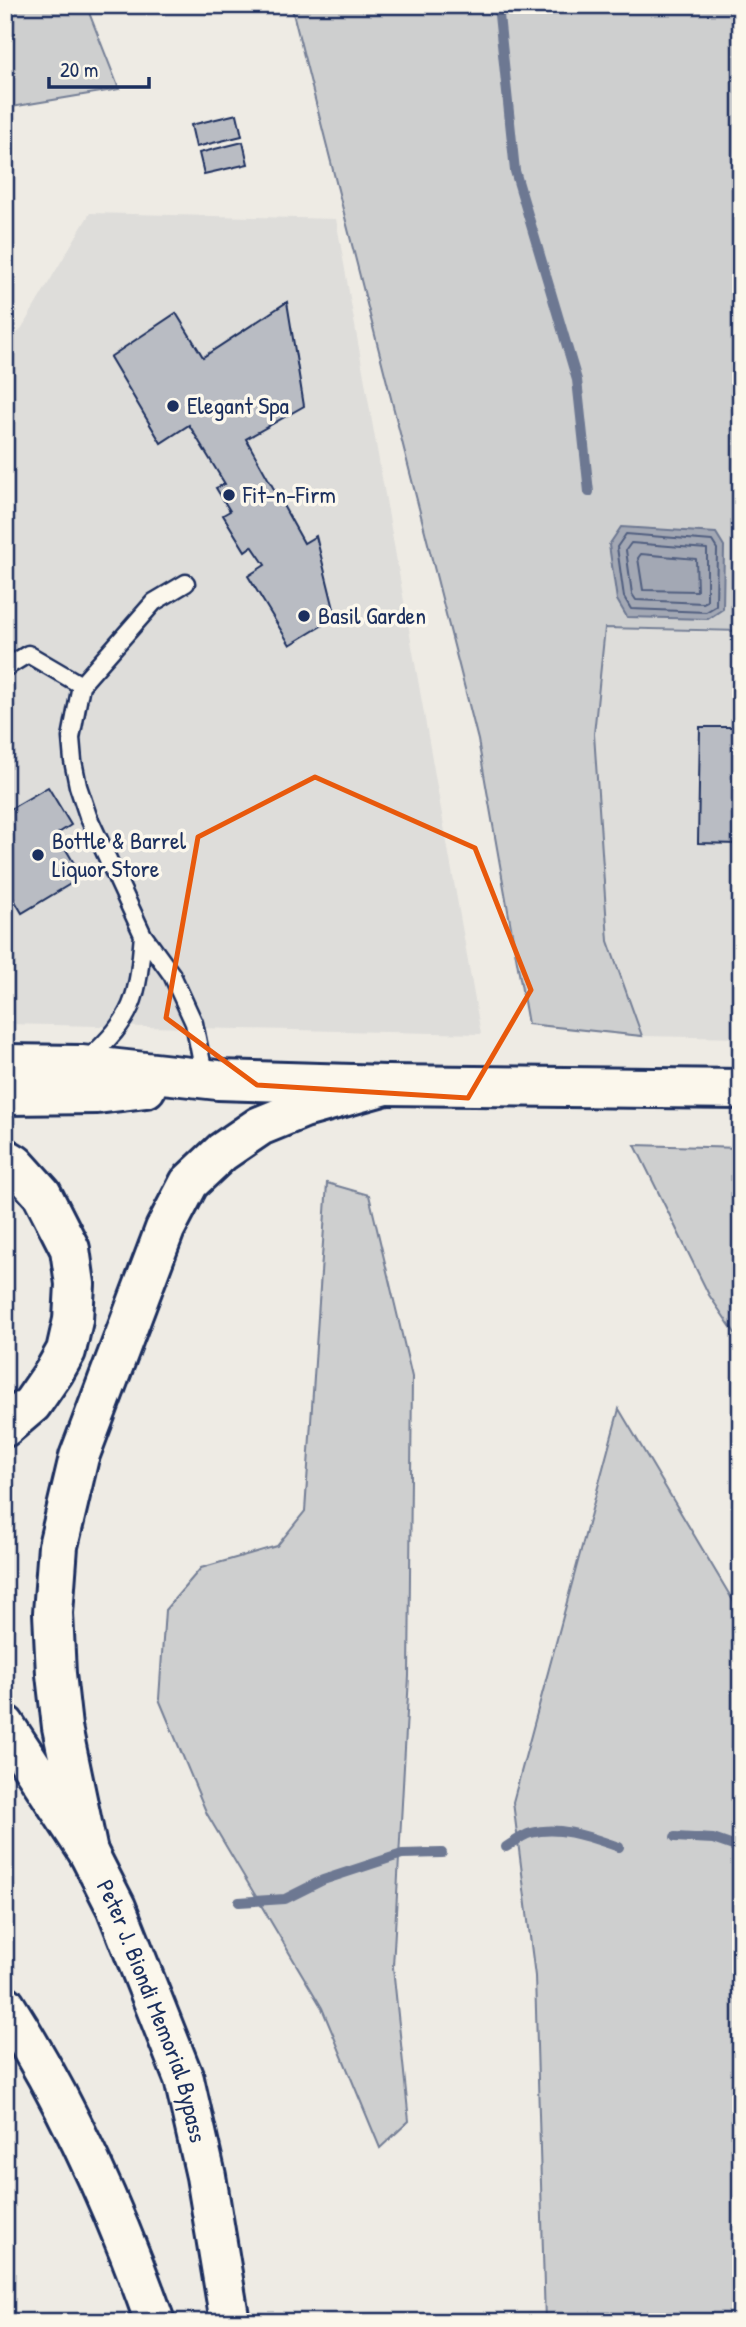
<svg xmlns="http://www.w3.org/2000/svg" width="746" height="2327" viewBox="0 0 746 2327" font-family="'Patrick Hand',sans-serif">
<rect width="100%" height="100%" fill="#eeebe4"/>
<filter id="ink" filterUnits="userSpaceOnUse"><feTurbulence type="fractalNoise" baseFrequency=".0143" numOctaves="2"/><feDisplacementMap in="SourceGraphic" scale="14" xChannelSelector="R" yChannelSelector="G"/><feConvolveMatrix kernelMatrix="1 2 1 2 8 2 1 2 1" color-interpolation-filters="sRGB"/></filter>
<g filter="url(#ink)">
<path fill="#deddda" d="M90 213 336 219 481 1034 5 1024V339L20 331Z
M605 628 741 633V1038L642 1036 608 941 594 734Z"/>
<path fill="#cecfcf" stroke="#747f96" stroke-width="2" d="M5 5H86L119 89 5 108Z
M291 5H741V631L605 628 594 734 608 941 642 1036 528 1024 478 740Z
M635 1145 741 1148V1342L709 1295Z
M327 1183 369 1195 412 1377 409 1676 393 1967 409 2121 380 2148 322 2008 207 1814 159 1699 165 1610 201 1568 277 1546 305 1511Z
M619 1409 741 1614V2322H545L535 1976 513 1802Z"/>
<path fill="#a3a8b4" stroke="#6d7892" stroke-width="2" d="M621 527 716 533 724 546 723 609 708 619 627 617 617 600 609 545Z"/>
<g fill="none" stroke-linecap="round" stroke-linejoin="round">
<path stroke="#515f80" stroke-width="2" d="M626 534 712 541 717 549 716 606 706 612 631 609 624 597 617 547Z
M631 543 707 549V601L703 603 636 600 632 594 626 550Z
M641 554 696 559 697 591 643 590 638 558Z"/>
<path stroke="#6d7892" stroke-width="10" d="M498 5 515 171 577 380 589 492
M675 1837 713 1839 736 1847 741 1845
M506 1847C514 1842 523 1835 531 1833 560 1825 592 1838 619 1847
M239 1902 285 1899 323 1880 402 1854 442 1853"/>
</g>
<path fill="#b9bcc3" stroke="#1b2f5e" stroke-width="2" d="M237 114 242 136 196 147 191 125Z
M243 142 248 164 204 174 199 153Z
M287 302 304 406 246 439 304 543 316 536 336 617 290 645 248 576 265 565 252 546 245 551 223 515 230 511 216 488 225 484 189 425 161 443 110 357 176 313 203 357Z
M700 727H741V858H738V844L698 843Z
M48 787 71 825 57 834 82 877 22 913 5 884V812Z"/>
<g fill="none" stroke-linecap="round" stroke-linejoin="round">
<defs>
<path id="service" d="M5 668 28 654 81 685 71 738 73 761 78 786 88 816 143 935 172 975 194 1023 205 1078
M81 685 154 602 186 583
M86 1061C136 1015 137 1000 143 935"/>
<path id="primary" d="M5 1064 81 1065 218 1080 386 1085 741 1089
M5 1095 97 1094 146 1088"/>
<g id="trunk">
<path d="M5 1158 15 1164 42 1194 70 1249 75 1284 73 1320 66 1351 54 1372 32 1404 5 1427"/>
<path id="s1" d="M5 1725 88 1852 116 1907 184 2079 206 2176 230 2322"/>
<path d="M88 1852 62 1727 56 1674 53 1613 58 1546 79 1457 165 1229 189 1183 222 1152 260 1126 304 1108 386 1085"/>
<path d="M5 2005C68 2104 116 2211 155 2322"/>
</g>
</defs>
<use href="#service" stroke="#1b2f5e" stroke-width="21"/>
<use href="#primary" stroke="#1b2f5e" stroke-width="44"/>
<use href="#trunk" stroke="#1b2f5e" stroke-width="44"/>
<use href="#service" stroke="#fbf7ec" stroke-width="16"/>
<use href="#primary" stroke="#fbf7ec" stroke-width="38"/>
<use href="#trunk" stroke="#fbf7ec" stroke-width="38"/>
</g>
</g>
<path fill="none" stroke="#e8590c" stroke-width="5" stroke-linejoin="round" d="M315 777 475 848 531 990 468 1098 257 1085 166 1018 198 837Z"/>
<g fill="#1b2f5e" stroke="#fbf7ec" stroke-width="2.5">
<circle cx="173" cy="406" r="7"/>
<circle cx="229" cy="495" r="7"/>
<circle cx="304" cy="616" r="7"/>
<circle cx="38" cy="855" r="7"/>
</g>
<g text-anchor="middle" stroke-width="7" stroke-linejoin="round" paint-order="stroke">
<g font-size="24" fill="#1b2f5e" stroke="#fbf7ec" text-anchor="start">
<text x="187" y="414">Elegant Spa</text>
<text x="243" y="503">Fit-n-Firm</text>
<text x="318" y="624">Basil Garden</text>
<text x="52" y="849">Bottle &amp; Barrel<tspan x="52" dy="28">Liquor Store</tspan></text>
</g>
<g font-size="24" fill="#1b2f5e" stroke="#fbf7ec">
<text dy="8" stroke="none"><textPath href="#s1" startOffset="324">Peter J. Biondi Memorial Bypass</textPath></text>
</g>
</g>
<rect width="746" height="2327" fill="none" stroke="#fbf7ec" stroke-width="28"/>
<rect x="14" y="14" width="718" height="2299" fill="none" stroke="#1b2f5e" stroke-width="2.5" filter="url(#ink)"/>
<path d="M49 77v10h100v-10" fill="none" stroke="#1b2f5e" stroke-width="3.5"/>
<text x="60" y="77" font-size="21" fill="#1b2f5e" stroke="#fbf7ec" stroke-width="5" paint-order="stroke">20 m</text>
</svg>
